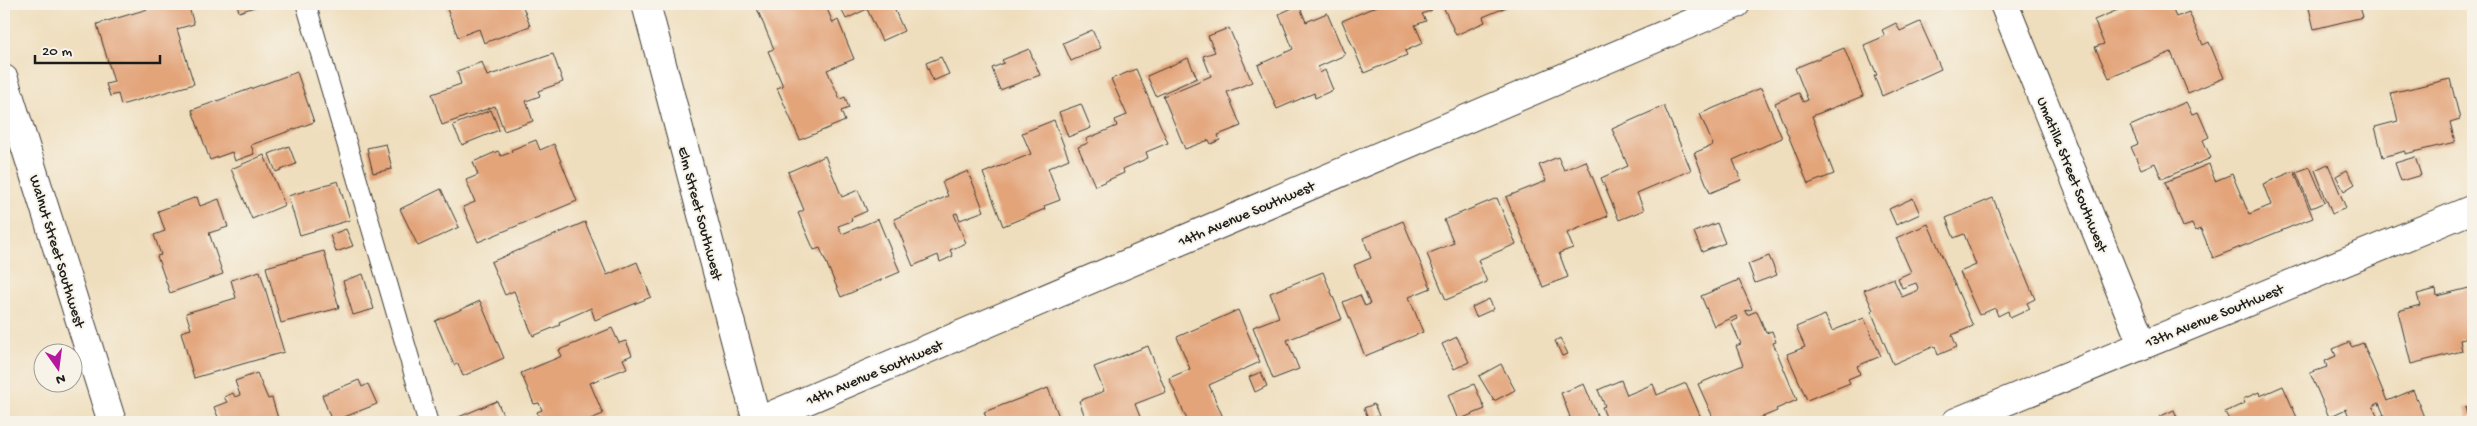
<svg xmlns="http://www.w3.org/2000/svg" width="2477" height="426" viewBox="0 0 2477 426" font-family="'Gochi Hand',sans-serif">
<rect width="100%" height="100%" fill="#f7f3e8"/>
<filter id="ink" filterUnits="userSpaceOnUse"><feTurbulence type="fractalNoise" baseFrequency=".02" numOctaves="2"/><feDisplacementMap in="SourceGraphic" scale="10" xChannelSelector="R" yChannelSelector="G"/><feConvolveMatrix kernelMatrix="1 2 1 2 8 2 1 2 1" color-interpolation-filters="sRGB"/></filter>
<filter id="wash" filterUnits="userSpaceOnUse"><feTurbulence type="fractalNoise" baseFrequency=".0096" numOctaves="4" result="noise"/><feDisplacementMap in="SourceGraphic" scale="20" xChannelSelector="R" yChannelSelector="G"/><feGaussianBlur stdDeviation="1.12" result="paint"/><feColorMatrix in="noise" values="0 0 0 0 0 0 0 0 0 0 0 0 0 0 0 0 0 1.4 0 .05"/><feComposite in="paint" operator="in"/></filter>
<g filter="url(#wash)">
<rect width="100%" height="100%" fill="#efdebd"/>
<g id="blocks">
<path fill="#e3a47a" d="M157 4H188L194 24 177 29 194 84 121 105 118 94 110 96 106 84 114 82 97 24 158 6Z
M237 4H264L239 12Z
M445 4H522L530 26 484 43 479 29 458 37Z
M755 4H825L833 23 838 20 854 59 827 70 840 99 845 97 849 108 841 111 845 121 800 140 777 88 783 86 768 51 774 49Z
M839 4H892L904 31 882 41 867 9 846 19Z
M1382 4H1429L1432 10 1422 14 1426 21 1415 25 1423 43 1405 51 1407 55 1364 73 1342 21Z
M1442 4H1508L1509 6 1483 17 1485 22 1456 35Z
M2132 4H2170L2176 17 2189 12 2203 45 2209 42 2224 78 2188 93 2171 52 2109 78 2095 47 2104 44 2094 20Z
M2308 4H2359L2363 17 2314 29Z
M1299 5 1306 22 1327 13 1345 55 1318 67 1320 73 1325 70 1333 90 1315 98 1314 93 1277 109 1258 65 1293 49 1279 14Z
M1920 22 1941 69 1882 96 1874 76 1877 75 1864 45 1885 36 1882 30 1896 23 1900 31Z
M1229 28 1252 82 1227 92 1241 126 1218 135 1220 140 1211 144 1209 140 1185 149 1163 96 1211 76 1203 56 1215 52 1208 36Z
M1092 30 1101 48 1071 61 1063 43Z
M1844 48 1863 96 1812 116 1834 174 1808 184 1775 103 1799 93 1803 102 1808 100 1795 68Z
M1029 49 1040 75 1000 90 992 68 1004 63 1002 60Z
M553 54 563 82 538 91 540 96 526 101 533 121 504 131 495 106 442 125 432 94 461 84 457 71 482 62 487 76Z
M941 57 949 74 933 81 926 63Z
M1188 58 1197 78 1156 96 1147 76Z
M1136 69 1168 143 1146 152 1148 158 1123 169 1124 173 1095 186 1078 147 1088 143 1086 139 1117 126 1115 120 1127 115 1111 79Z
M297 72 314 122 251 145 254 154 235 161 232 152 210 160 192 110Z
M2450 79 2460 119 2450 122 2455 142 2405 154V151L2383 157 2375 127 2398 121 2391 93Z
M1761 88 1782 138 1733 160 1741 180 1710 193 1694 153 1713 145 1700 114Z
M2186 102 2192 114 2198 112 2209 137 2203 140 2211 158 2162 179 2155 163 2141 169 2131 147 2138 144 2130 126Z
M1081 104 1091 128 1068 137 1059 112Z
M1664 106 1691 170 1637 193 1644 210 1619 220 1601 178 1628 166 1612 129Z
M491 110 499 130 462 145 453 125Z
M1054 120 1069 159 1048 168 1060 200 1044 206 1045 209 1003 226 983 173 1031 154 1022 133Z
M536 140 540 150 554 144 577 201 478 242 463 207 475 202 466 180 478 175 473 162 498 151 501 156 512 152 511 150Z
M386 144 392 169 373 173 367 148Z
M289 146 296 164 276 172 269 154Z
M264 155 285 205 252 219 231 169Z
M825 156 842 197 858 190 867 211 851 218 852 221 838 226 842 234 878 219 900 272 841 297 820 248 814 250 798 213 804 210 788 172Z
M1558 157 1564 170 1586 161 1608 216 1567 233 1573 248 1559 253 1568 277 1543 287 1506 197 1546 181 1539 165Z
M2415 157 2421 175 2401 181 2395 163Z
M2209 164 2215 181 2232 174 2249 214 2271 205 2263 184 2294 171 2313 218 2213 258 2201 229 2195 231 2192 224 2183 227 2165 182Z
M2328 164 2346 208 2332 214 2315 170Z
M2310 167 2325 202 2311 208 2296 172Z
M2347 170 2355 184 2344 191 2336 176Z
M968 171 984 211 960 220 957 213 954 214 966 243 950 250 953 256 940 262 938 255 913 266 894 219 948 196 942 182Z
M338 181 350 220 300 235 288 196Z
M441 189 459 227 418 246 400 209Z
M197 197 200 206 219 199 228 227 209 233 223 274 170 293 157 256 161 255 154 235 165 231 158 211Z
M1497 198 1516 244 1478 260 1487 282 1446 300 1427 254 1454 243 1444 220Z
M1913 198 1920 214 1896 225 1889 209Z
M1993 198 2035 299 2027 303 2030 309 2010 318 2008 311 1998 316 1995 308 1979 315 1960 272 1976 265 1964 234 1954 238 1946 218Z
M1403 221 1431 288 1409 297 1423 332 1365 356 1343 302 1360 295 1365 306 1370 304 1354 265 1371 258 1363 238Z
M585 222 607 275 637 262 651 297 595 320 591 308 559 322 560 325 533 336 514 291 505 295 491 262Z
M1717 223 1725 243 1702 252 1694 232Z
M1928 224 1973 326 1952 335 1957 347 1938 355 1935 346 1893 364 1871 311 1873 310 1864 290 1893 278 1902 297 1919 290 1916 283 1902 288 1898 278 1911 272 1896 238Z
M346 229 353 246 336 252 330 235Z
M324 251 339 308 281 323 266 267Z
M1769 256 1777 275 1755 283 1748 264Z
M260 271 284 352 194 378 181 332 191 329 186 313 236 298 231 280Z
M1323 272 1342 319 1287 340 1299 369 1273 379 1253 327 1279 317 1270 293Z
M363 274 374 309 353 315 343 281Z
M1739 280 1752 309 1745 311 1747 315 1757 311 1766 333 1772 331 1776 342 1773 343 1797 400 1776 409 1777 411 1760 418 1761 421 1758 422H1715L1698 384 1743 365 1736 346 1741 344 1731 322 1738 319 1736 316 1714 326 1701 296Z
M2473 287V337L2460 340 2462 351 2411 364 2398 311 2420 305 2417 294 2436 289 2437 296Z
M1489 299 1494 309 1476 317 1472 307Z
M480 301 504 358 463 376 458 364 454 365 435 321Z
M1238 310 1260 362 1209 385 1225 422H1188L1169 378 1190 369 1177 337Z
M1825 315 1832 331 1864 318 1881 356 1857 366 1860 374 1848 379 1850 383 1807 400 1787 354 1805 347 1796 327Z
M612 328 619 343 626 341 632 355 623 359 627 368 590 383 603 414 583 422H541L537 412 542 410 539 403 534 404 521 373 562 356 559 350Z
M1457 337 1469 362 1454 369 1442 344Z
M1560 338 1568 354 1562 356 1555 341Z
M2349 342 2352 347 2363 343 2387 401 2413 390 2426 422H2375L2374 419 2384 415 2379 403 2373 406 2377 415 2361 422H2351L2346 409 2329 417 2310 373 2327 367 2325 361 2336 356 2333 349Z
M1148 346 1166 392 1135 404 1142 422H1087L1079 401 1104 391 1094 367Z
M1501 364 1515 390 1494 401 1479 376Z
M1261 372 1267 386 1255 392 1249 377Z
M257 373 268 399 272 398 279 422H220L214 407 227 402 224 397 233 393 235 397 240 395 235 381Z
M359 380 362 387 368 384 377 404 332 422 322 395Z
M1621 380 1627 395 1653 384 1657 395 1686 383 1702 420 1697 422H1608L1602 407 1605 406 1598 390Z
M1474 384 1485 409 1458 420 1448 395Z
M1584 384 1600 422H1558L1570 417 1561 393Z
M2283 386 2299 422H2230L2225 412 2245 403 2243 399 2259 392 2260 396Z
M1048 388 1061 422H988L984 412Z
M497 401 506 422H455L454 419Z
M1374 404 1379 416 1369 420 1364 408Z
M2473 406V416L2468 418 2465 408Z
M2174 410 2179 422H2162L2159 417Z"/>
</g>
</g>
<g filter="url(#ink)">
<use href="#blocks" fill-opacity="0" stroke="#3c3934" stroke-width="1"/>
<g fill="none" stroke-linecap="round" stroke-linejoin="round">
<defs>
<path id="lane" d="M306 4 428 422"/>
<path id="street" d="M2004 4 2142 344
M4 79 112 422
M756 422 1736 4
M1956 422 2473 209"/>
<path id="secondary" d="M646 4 757 422"/>
</defs>
<use href="#lane" stroke="#3c3934" stroke-width="21"/>
<use href="#street" stroke="#3c3934" stroke-width="30"/>
<use href="#secondary" stroke="#3c3934" stroke-width="30"/>
<use href="#lane" stroke="#fff" stroke-width="19"/>
<use href="#street" stroke="#fff" stroke-width="28"/>
<use href="#secondary" stroke="#fff" stroke-width="28"/>
</g>
</g>
<g text-anchor="middle" stroke-width="4" stroke-linejoin="round" paint-order="stroke">
<g font-size="15" fill="#1c1c1c" stroke="#f7f3e8">
<text transform="translate(2073 174) rotate(68)" y="5">Umatilla Street Southwest</text>
<text transform="translate(701 213) rotate(75)" y="5">Elm Street Southwest</text>
<text transform="translate(1246 213) rotate(-23)" y="5">14th Avenue Southwest</text>
<text transform="translate(58 251) rotate(73)" y="5">Walnut Street Southwest</text>
<text transform="translate(2214 315) rotate(-22)" y="5">13th Avenue Southwest</text>
<text transform="translate(874 372) rotate(-23)" y="5">14th Avenue Southwest</text>
</g>
</g>
<rect width="2477" height="426" fill="none" stroke="#f7f3e8" stroke-width="20"/>
<g transform="translate(58 368) rotate(166)"><circle r="24" fill="#f7f3e8" stroke="#9f9d96"/>
<path d="M0-4L9 19L0 12L-9 19Z" fill="#b5179e"/>
<text y="-8" font-size="14" font-weight="bold" text-anchor="middle" fill="#1c1c1c">N</text>
</g>
<path d="M35 55v8h125v-8" fill="none" stroke="#1c1c1c" stroke-width="2.5"/>
<text x="42" y="55" font-size="15" fill="#1c1c1c" stroke="#f7f3e8" stroke-width="4" paint-order="stroke">20 m</text>
</svg>
